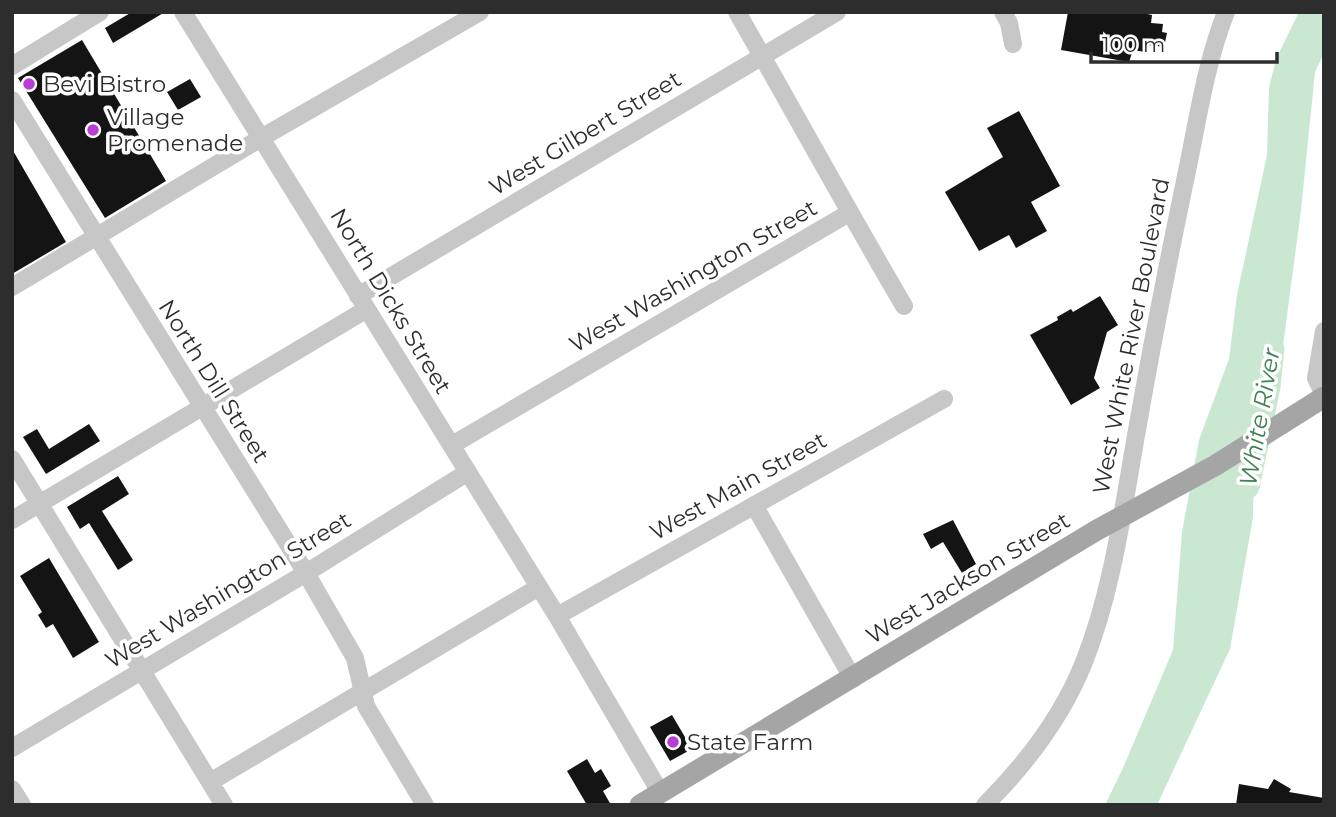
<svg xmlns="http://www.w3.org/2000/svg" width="1336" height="817" viewBox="0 0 1336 817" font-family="Montserrat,sans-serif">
<rect width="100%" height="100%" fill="#fff"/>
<path fill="#c9e7d1" d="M1299 12H1324V53L1315 72 1301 210 1282 353 1255 411 1253 517 1230 649 1157 805H1105L1123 768 1173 650 1182 532 1199 440 1229 359 1237 295 1267 155 1269 88 1276 59Z"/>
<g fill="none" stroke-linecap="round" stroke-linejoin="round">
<path stroke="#c9e7d1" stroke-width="23" d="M1248 487 1269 387 1273 349"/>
</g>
<path fill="#141414" d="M132 12H165L113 43 105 28Z
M1068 12H1138L1152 15 1151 23 1163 24 1162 32 1167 33 1164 47 1147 45 1145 52 1133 50 1129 62 1061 50Z
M82 40 166 181 105 218 18 78Z
M190 79 201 97 178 110 167 92Z
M1019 111 1060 186 1031 202 1047 231 1016 248 1009 235 979 251 945 192 1003 157 987 128Z
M12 149 66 242 12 274Z
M1100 296 1118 325 1107 332 1094 378 1100 388 1071 405 1030 335 1058 320 1057 317 1071 309 1073 312Z
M89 424 100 441 46 474 23 437 37 429 49 449Z
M118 476 129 494 102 511 133 560 118 570 89 523 80 529 67 507Z
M953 520 976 564 962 573 943 542 931 549 923 534Z
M49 558 99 642 73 658 53 624 46 628 38 615 42 612 20 576Z
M672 715 692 749 670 761 650 727Z
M587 759 595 773 601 769 611 786 603 791 611 805H587L567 771Z
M1274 779 1291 789 1289 792 1324 798V805H1236L1239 784 1268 789Z"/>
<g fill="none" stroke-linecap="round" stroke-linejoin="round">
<path stroke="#c7c7c7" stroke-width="18" d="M183 12 557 616 660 792
M737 12C793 110 847 209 904 306
M1003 12 1009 23 1013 44
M12 66 100 12
M12 100 306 573 355 658 366 706 425 805
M12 287 261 138 480 12
M358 296 837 12
M1324 331 1316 378 1324 395
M452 445 849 213
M12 459 224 805
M754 505 853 679
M12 520 367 309
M557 616 944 399
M12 748 306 573 468 472
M210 782 539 587
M12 789 22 805
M985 805C1026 764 1063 715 1084 662 1113 589 1123 508 1137 430 1152 344 1169 257 1187 171 1198 118 1206 63 1226 12"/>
<path stroke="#a5a5a5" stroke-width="21" d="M640 805 1097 530 1216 465 1324 397"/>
</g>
<g fill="#b73dd5" stroke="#fff" stroke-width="2.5">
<circle cx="29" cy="84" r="7"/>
<circle cx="93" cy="130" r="7"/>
<circle cx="673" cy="742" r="7"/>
</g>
<g text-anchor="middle" stroke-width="7" stroke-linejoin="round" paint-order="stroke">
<g font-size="23" fill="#2d2d2d" stroke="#fff" text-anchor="start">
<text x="43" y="92">Bevi Bistro</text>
<text x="107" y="125">Village<tspan x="107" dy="26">Promenade</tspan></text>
<text x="687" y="750">State Farm</text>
</g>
<g font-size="23" fill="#2d2d2d" stroke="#fff">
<text transform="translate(585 133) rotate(-31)" y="8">West Gilbert Street</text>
<text transform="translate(693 276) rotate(-30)" y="8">West Washington Street</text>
<text transform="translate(391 301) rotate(59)" y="8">North Dicks Street</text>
<text transform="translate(1131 336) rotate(-79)" y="8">West White River Boulevard</text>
<text transform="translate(214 381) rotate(58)" y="8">North Dill Street</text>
<text transform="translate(738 486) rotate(-29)" y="8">West Main Street</text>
<text transform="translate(968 578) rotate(-31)" y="8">West Jackson Street</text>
<text transform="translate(228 590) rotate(-31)" y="8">West Washington Street</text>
</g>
<g font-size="24" font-style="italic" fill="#408152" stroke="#fff">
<text transform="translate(1260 417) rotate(-80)" y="8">White River</text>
</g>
</g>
<rect width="1336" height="817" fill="none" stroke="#2d2d2d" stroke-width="28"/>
<path d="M1091 52v10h186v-10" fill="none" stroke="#2d2d2d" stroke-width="3.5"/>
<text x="1102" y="52" font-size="21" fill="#2d2d2d" stroke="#ffffff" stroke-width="5" paint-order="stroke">100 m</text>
</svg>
